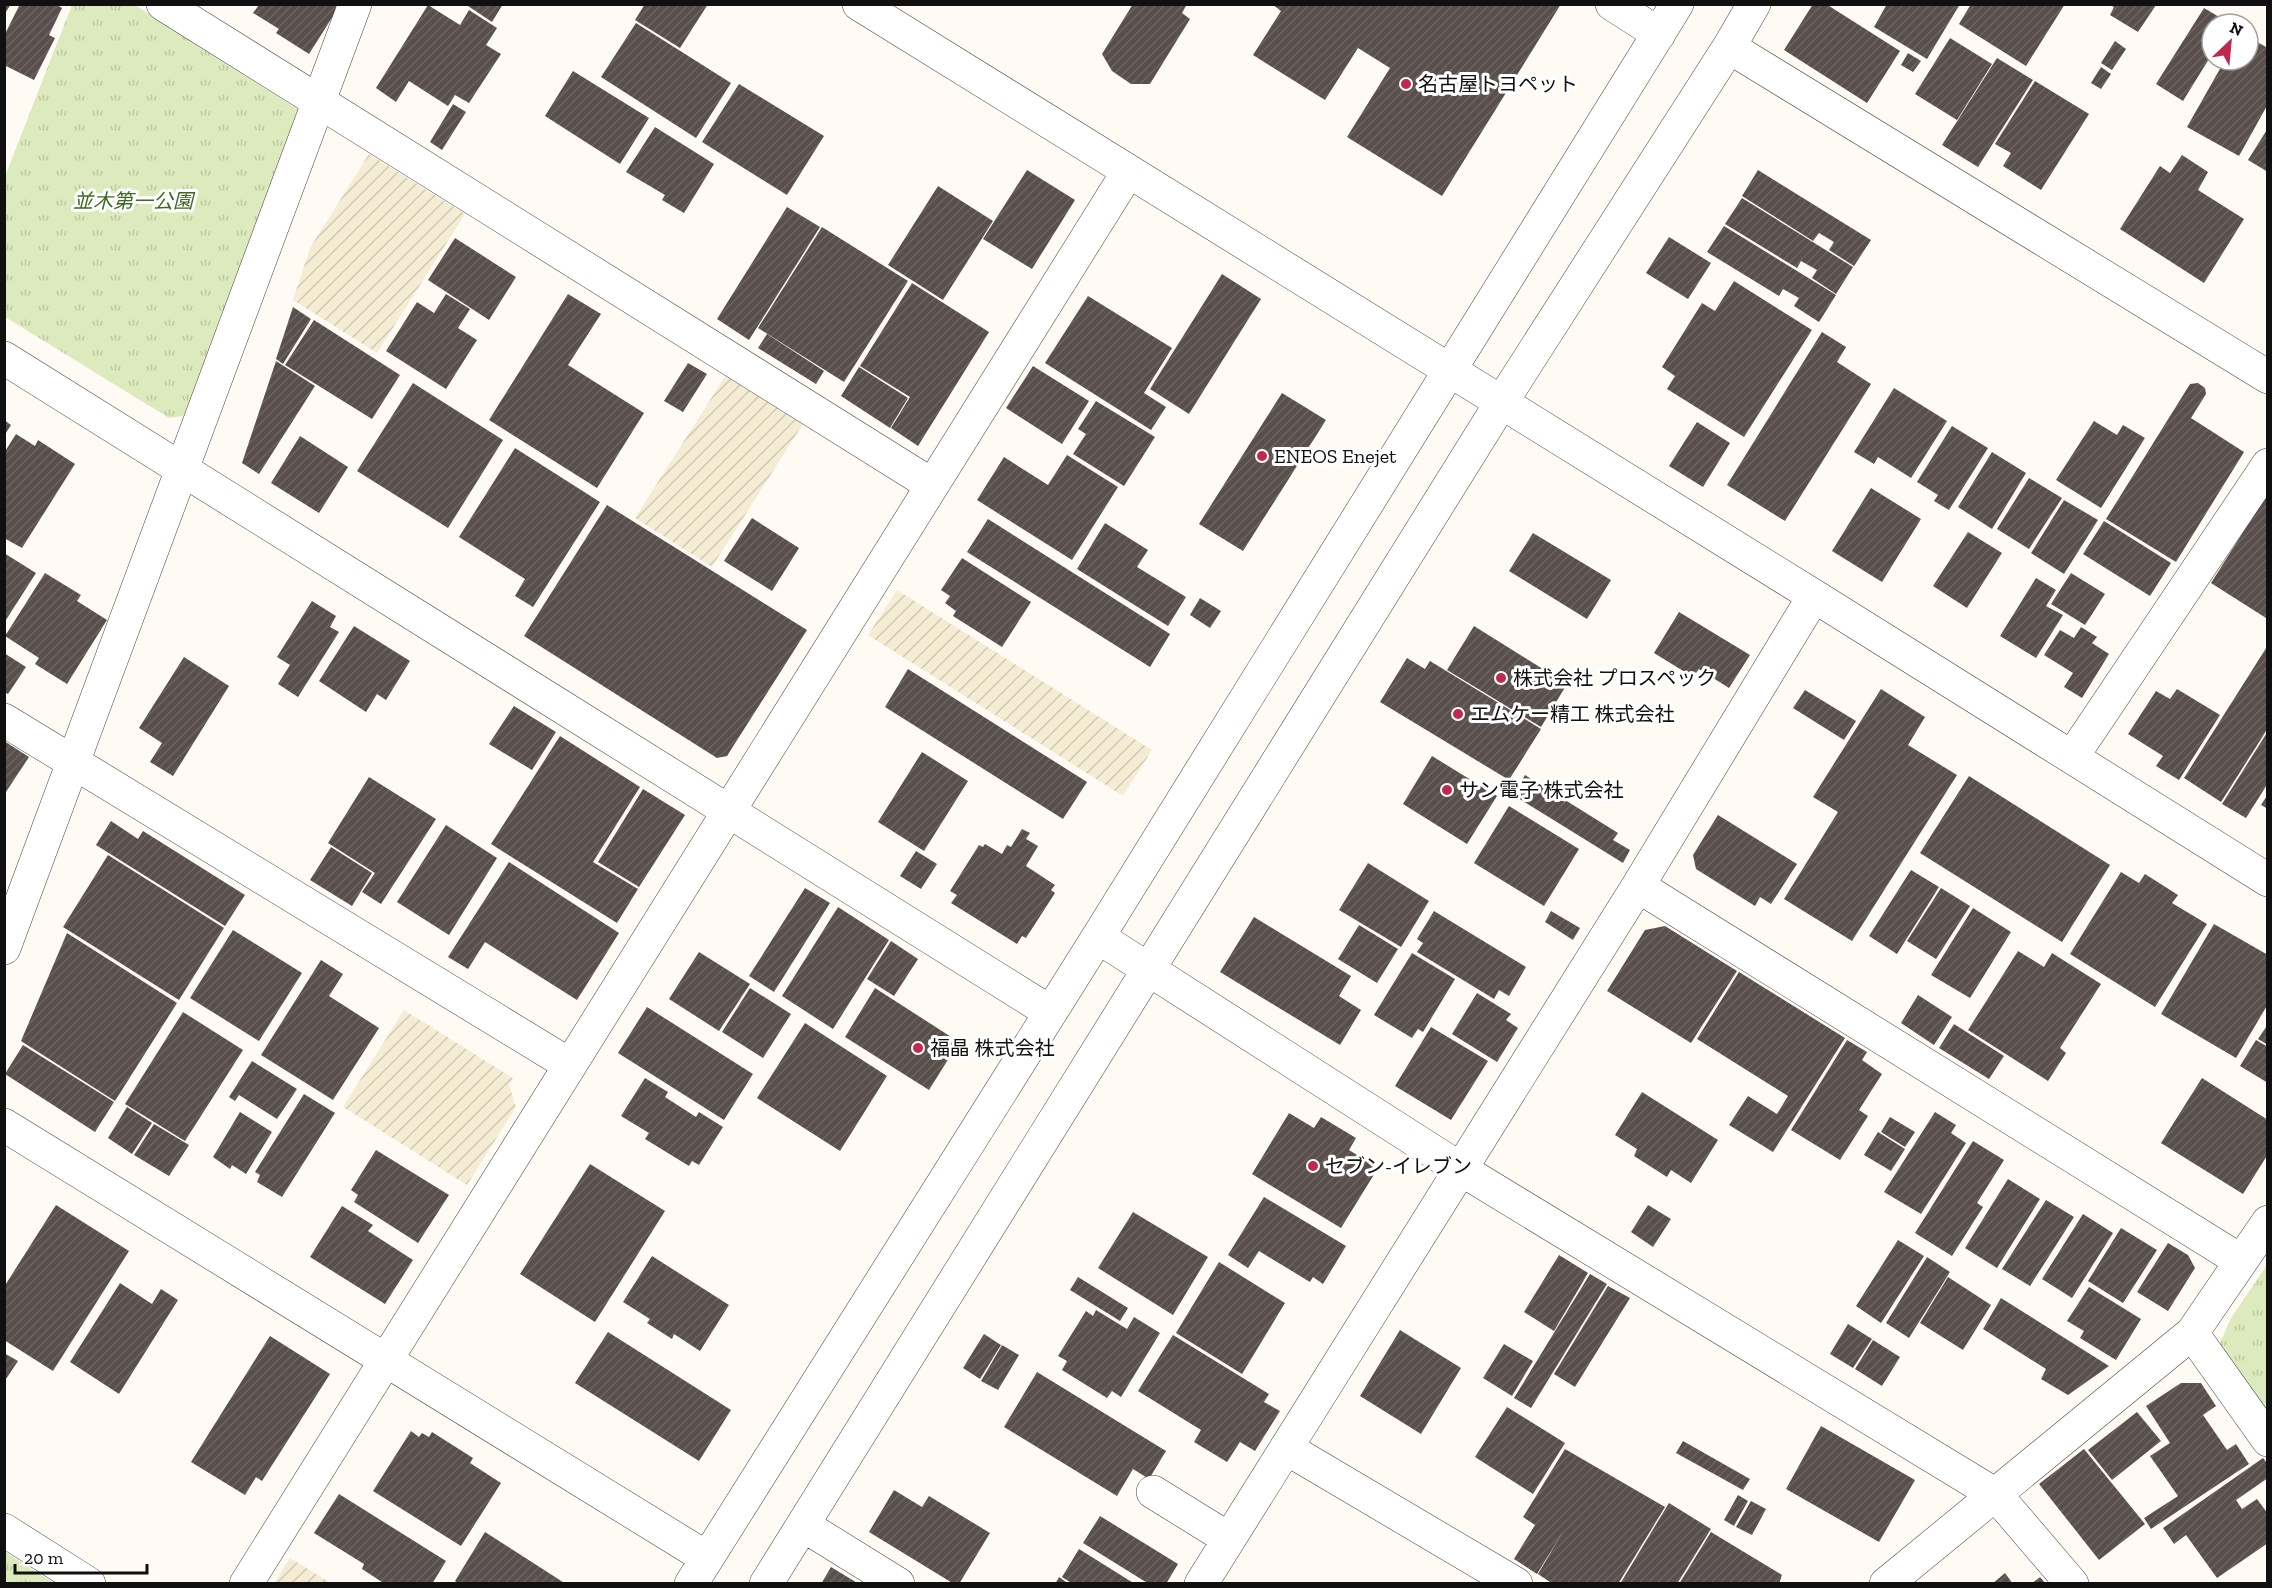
<svg xmlns="http://www.w3.org/2000/svg" width="2272" height="1588" viewBox="0 0 2272 1588" font-family="'Zilla Slab','Noto Sans JP',serif">
<defs>
<pattern id="farmland-furrows" width="10" height="10" patternUnits="userSpaceOnUse" patternTransform="scale(1.5)"><rect width="10" height="10" fill="#f5ecd4"/><path d="M-1 1l2-2M0 10L10 0M9 11l2-2" fill="none" stroke="#d1c9b5"/></pattern>
<pattern id="park-tufts" width="24" height="20" patternUnits="userSpaceOnUse" patternTransform="scale(1.5)"><rect width="24" height="20" fill="#ddeabd"/><path d="M3 7l-1-3M5 7V3M7 7l1-3M15 17l-1-3M17 17v-4M19 17l1-3" fill="none" stroke="#bdc8a1"/></pattern>
<pattern id="building-hatch" width="6" height="6" patternUnits="userSpaceOnUse" patternTransform="scale(1.5)"><rect width="6" height="6" fill="#594f4d"/><path d="M-1 1l2-2M0 6l6-6M5 7l2-2" fill="none" stroke="#6c6462"/></pattern>
</defs>
<rect width="100%" height="100%" fill="#fffbf4"/>
<path fill="url(#farmland-furrows)" d="M369 154 465 214 377 353 293 300 310 248Z
M726 375 803 424 712 567 635 518Z
M897 590 1152 750 1123 796 868 635Z
M404 1010 513 1078 509 1085 516 1107 467 1185 343 1107Z
M290 1558 331 1583H274Z"/>
<path fill="url(#park-tufts)" d="M72 5H135L301 111 189 415 169 418 5 317 4 179Z
M2267 1265V1419L2217 1350 2231 1318Z
M5 1552 54 1583H5Z"/>
<path fill="url(#building-hatch)" d="M4 4H11L4 15Z
M20 4H55L62 8 49 35 55 38 34 80 4 65V36Z
M465 4H503L492 22Z
M645 4H708L680 48 635 20Z
M1133 4H1187L1182 13 1190 19 1150 84H1131L1112 71 1102 54Z
M1272 4H1561L1442 196 1347 137 1390 68 1358 48 1325 100 1253 55 1281 11Z
M1813 4H1826L1900 51 1867 103 1784 50Z
M1887 4H1960L1927 59 1874 27Z
M1971 4H2065L2026 66 1959 24Z
M259 5H340L309 54 276 33 279 29 253 13Z
M428 5 460 25 469 10 497 28 486 45 501 54 469 103 455 95 448 106 409 81 396 102 376 88Z
M2110 5H2156L2138 32 2110 15 2114 7Z
M2204 8 2231 24H2212V54L2183 101 2156 84Z
M636 23 731 83 696 138 601 77Z
M2248 37 2268 48V104L2239 156 2187 127 2225 60H2248Z
M1950 38 1992 64 1957 120 1915 94Z
M2115 41 2126 49 2112 70 2101 63Z
M1908 53 1921 61 1913 72 1901 65Z
M1997 58 2033 80 1978 167 1942 145Z
M2101 67 2111 74 2101 89 2091 83Z
M573 71 649 118 620 164 545 116Z
M2035 81 2089 114 2041 190 2003 166 2011 153 1995 144Z
M739 84 824 136 787 195 702 142Z
M453 104 466 112 442 150 430 142Z
M655 127 714 164 684 213 662 200 665 195 626 172Z
M2268 128V172L2248 160Z
M2182 155 2208 172 2198 190 2244 219 2204 283 2120 229 2160 166 2170 173Z
M1027 170 1075 200 1032 269 983 239Z
M1758 170 1871 240 1854 266 1829 250 1834 242 1819 233 1813 241 1742 196Z
M938 186 993 221 943 300 888 265Z
M1742 198 1853 267 1836 294 1812 278 1817 270 1801 261 1797 268 1725 224Z
M787 207 820 227 749 340 717 319Z
M1724 226 1836 295 1819 322 1794 306 1799 298 1783 289 1779 296 1707 252Z
M822 227 908 281 844 382 758 328Z
M1669 237 1711 263 1688 299 1646 273Z
M455 238 516 277 489 320 428 280Z
M1222 274 1261 299 1189 414 1150 389Z
M1734 281 1812 330 1744 437 1667 389 1675 376 1662 367 1702 303 1715 311Z
M912 283 989 332 918 446 891 428 910 397 860 366Z
M446 294 470 309 458 328 477 340 446 389 386 351 417 302 434 313Z
M568 294 601 314 568 365 644 413 597 488 489 420Z
M1088 296 1172 348 1144 393 1166 407 1151 430 1045 363Z
M293 307 311 319 283 364 276 359Z
M314 320 400 375 372 419 285 365Z
M1822 332 1846 347 1837 362 1871 384 1785 521 1727 485Z
M767 334 824 371 816 384 758 348Z
M276 361 315 386 259 474 242 463Z
M688 363 707 374 683 412 664 401Z
M1033 366 1089 401 1062 444 1006 408Z
M859 367 908 398 890 428 841 396Z
M413 383 503 440 448 528 357 471Z
M2198 383 2205 388 2206 394 2191 418 2244 452 2176 562 2106 519 2190 384Z
M1894 388 1947 421 1911 478 1878 457 1874 464 1854 452Z
M1282 393 1326 420 1243 551 1199 524Z
M1096 401 1155 437 1124 486 1073 454 1086 434 1078 429Z
M4 420 11 425 4 436Z
M2094 421 2117 435 2123 425 2145 438 2101 508 2056 480Z
M1697 422 1730 443 1703 487 1669 466Z
M1952 426 1988 448 1949 510 1934 501 1938 495 1917 482Z
M16 434 35 446 38 440 75 464 22 548 4 538V453Z
M300 436 348 467 319 513 271 483Z
M515 448 600 502 533 607 515 596 525 579 459 537Z
M1992 452 2026 473 1992 529 1958 507Z
M1067 455 1118 487 1072 560 977 500 1004 457 1048 485Z
M2029 478 2062 498 2029 549 1997 529Z
M1871 488 1921 519 1882 582 1832 551Z
M2268 493V615L2266 618 2211 583Z
M2064 500 2098 520 2064 574 2031 553Z
M607 505 807 630 727 756 717 758 524 636Z
M752 518 799 548 772 591 724 561Z
M988 519 1170 634 1150 667 967 552Z
M2104 521 2171 563 2150 596 2083 554Z
M1105 523 1148 550 1137 567 1186 597 1168 626 1077 569Z
M1968 532 2002 553 1967 608 1933 586Z
M1533 533 1611 580 1587 619 1509 571Z
M4 553 36 573 4 623Z
M962 558 1031 602 1002 647 953 616 956 611 945 603 950 596 941 590Z
M45 573 81 595 77 601 107 620 67 684 35 664 39 658 5 636Z
M2071 573 2105 594 2085 625 2051 604Z
M2036 578 2056 590 2046 606 2063 615 2036 658 2000 636Z
M1200 598 1221 611 1210 628 1190 615Z
M312 601 336 616 330 627 339 632 298 697 278 684 290 665 277 657Z
M1679 612 1750 655 1729 688 1699 669 1693 677 1654 653Z
M354 626 410 661 386 700 377 694 366 712 319 681Z
M1474 626 1567 684 1541 727 1447 670Z
M2081 627 2097 637 2092 643 2109 654 2082 698 2064 687 2073 673 2044 655 2060 630 2074 638Z
M2268 645V728L2221 802 2184 778Z
M4 653 26 667 8 694 4 692Z
M184 657 229 686 173 776 150 762 162 743 139 728Z
M1407 658 1425 669 1430 661 1541 729 1509 780 1380 702Z
M908 669 1087 782 1063 819 885 707Z
M1881 689 1925 717 1908 745 1957 775 1852 941 1784 899 1838 812 1813 797Z
M2177 689 2220 715 2179 780 2156 766 2163 756 2128 734 2156 691 2170 699Z
M1805 690 1856 721 1844 740 1793 708Z
M514 706 556 732 532 770 489 744Z
M2268 731V783L2246 818 2222 804Z
M560 736 640 787 593 862 638 889 617 923 491 844Z
M4 741 29 757 4 795Z
M922 752 968 781 924 851 878 822Z
M1432 756 1497 796 1467 844 1403 804Z
M1525 775 1618 833 1613 840 1630 850 1623 863 1513 795Z
M1969 776 2110 865 2062 942 1920 853Z
M369 777 436 819 381 904 362 892 375 873 328 843Z
M643 789 685 815 639 887 598 862Z
M2268 794V809L2261 805Z
M1509 806 1579 849 1544 906 1474 863Z
M1718 815 1797 864 1771 904 1760 897 1755 906 1696 869 1693 855Z
M111 821 138 839 143 831 245 895 225 926 96 845Z
M446 825 497 858 449 935 397 902Z
M1022 829 1030 833 1026 839 1038 846 1026 866 1055 885 1051 890 1055 893 1026 938 1022 936 1017 944 951 903 957 895 950 891 979 845 983 847 985 844 1002 854 1007 845 1011 847Z
M331 847 372 873 352 906 310 880Z
M916 851 937 864 921 889 900 876Z
M108 855 224 928 179 1000 63 927Z
M509 862 619 933 577 1000 485 942 468 969 448 957Z
M1368 863 1429 901 1401 947 1339 910Z
M1911 870 1939 887 1897 954 1869 936Z
M2121 872 2139 883 2145 874 2178 895 2172 903 2207 924 2155 1007 2070 954Z
M805 888 830 903 774 992 749 976Z
M1941 888 1970 906 1936 959 1907 941Z
M838 907 889 940 833 1029 782 996Z
M1973 908 2011 932 1970 998 1931 975Z
M1434 911 1526 967 1509 996 1499 990 1494 999 1417 952 1423 943 1417 939Z
M1551 911 1580 928 1573 940 1545 922Z
M1254 917 1351 976 1339 996 1361 1010 1340 1045 1220 972Z
M2214 924 2268 955V1004L2236 1058 2161 1014Z
M1359 925 1398 949 1377 983 1338 959Z
M1665 926 1737 971 1691 1043 1607 991 1645 930Z
M233 930 302 973 259 1041 190 998Z
M67 933 177 1003 115 1101 21 1041Z
M891 941 918 959 894 996 867 979Z
M2018 951 2044 967 2052 953 2101 984 2060 1048 2066 1053 2048 1081 1968 1030Z
M699 952 750 984 719 1031 669 999Z
M1412 953 1455 979 1423 1032 1418 1029 1412 1038 1374 1015Z
M321 960 343 974 329 996 379 1028 333 1100 261 1055Z
M1739 972 1845 1038 1773 1152 1729 1125 1748 1096 1777 1114 1788 1096 1697 1039Z
M750 988 791 1014 763 1058 722 1032Z
M875 988 959 1042 929 1090 845 1037Z
M1477 993 1511 1014 1506 1020 1518 1028 1497 1062 1452 1034Z
M1918 995 1952 1017 1934 1045 1901 1023Z
M647 1007 753 1074 724 1120 618 1053Z
M183 1012 243 1050 185 1141 125 1104Z
M805 1023 887 1076 840 1151 757 1098Z
M1954 1024 2004 1056 1989 1079 1939 1048Z
M2268 1024V1045L2258 1039Z
M1431 1027 1488 1061 1451 1120 1395 1086Z
M1847 1040 1867 1052 1862 1060 1882 1074 1859 1110 1868 1116 1840 1160 1791 1130Z
M2256 1040 2268 1047V1083L2240 1066Z
M23 1045 114 1102 95 1132 5 1074Z
M252 1061 297 1089 277 1119 239 1095 235 1101 229 1097Z
M645 1078 668 1092 665 1097 696 1117 699 1112 723 1127 699 1165 692 1161 689 1166 645 1139 649 1133 621 1116Z
M2202 1078 2268 1120V1154L2243 1194 2161 1143Z
M1642 1092 1718 1140 1691 1183 1671 1170 1667 1177 1634 1156 1637 1149 1615 1135Z
M304 1094 335 1113 282 1197 257 1182 260 1175 255 1172Z
M127 1107 152 1123 132 1154 108 1138Z
M240 1112 272 1132 246 1174 232 1165 230 1169 213 1157Z
M1935 1112 1956 1125 1951 1133 1966 1143 1921 1214 1884 1192Z
M1289 1113 1314 1128 1321 1117 1356 1138 1349 1150 1378 1168 1341 1228 1252 1174Z
M1890 1117 1915 1132 1905 1147 1881 1132Z
M154 1124 189 1145 169 1176 134 1155Z
M1878 1132 1905 1149 1891 1171 1864 1155Z
M1973 1141 2004 1160 1977 1203 1983 1207 1952 1256 1915 1233Z
M376 1150 449 1195 418 1243 354 1202 358 1195 351 1190Z
M590 1164 665 1211 595 1322 520 1274Z
M2008 1179 2040 1199 1997 1268 1965 1248Z
M1264 1197 1346 1246 1323 1284 1313 1277 1310 1282 1259 1251 1248 1268 1228 1255Z
M2046 1200 2074 1217 2030 1286 2002 1269Z
M56 1205 129 1251 53 1371 4 1340V1287Z
M1648 1205 1671 1219 1653 1247 1631 1232Z
M342 1206 373 1225 368 1231 413 1260 385 1304 310 1257Z
M1133 1212 1208 1257 1173 1315 1098 1268Z
M2083 1214 2113 1233 2072 1298 2042 1279Z
M2121 1228 2157 1250 2123 1303 2088 1281Z
M1898 1240 1924 1256 1881 1323 1856 1306Z
M2168 1243 2188 1255 2195 1268 2168 1311 2137 1292Z
M1559 1255 1588 1273 1554 1331 1524 1312Z
M652 1256 729 1305 700 1351 674 1334 672 1339 647 1323 650 1319 623 1302Z
M1927 1257 1950 1272 1909 1338 1886 1323Z
M1219 1262 1285 1303 1242 1374 1176 1333Z
M1590 1274 1607 1284 1531 1408 1514 1398Z
M1078 1277 1128 1308 1120 1321 1070 1290Z
M1948 1277 1991 1305 1963 1350 1920 1323Z
M120 1283 152 1304 161 1289 178 1300 119 1394 70 1362Z
M1608 1286 1630 1298 1575 1387 1554 1374Z
M2089 1287 2141 1319 2116 1360 2080 1338 2084 1331 2067 1321Z
M2001 1298 2109 1366 2068 1395 2041 1379 2046 1369 1983 1329Z
M1096 1310 1127 1329 1134 1317 1160 1333 1121 1397 1112 1391 1107 1398 1062 1370 1067 1361 1058 1356 1086 1311 1093 1316Z
M1848 1324 1872 1339 1853 1368 1830 1354Z
M1400 1330 1461 1368 1421 1434 1360 1396Z
M608 1332 731 1410 699 1461 575 1383Z
M984 1334 1001 1345 980 1379 963 1368Z
M1173 1335 1269 1394 1264 1402 1280 1411 1255 1451 1240 1442 1227 1462 1194 1442 1201 1430 1138 1391Z
M270 1336 330 1374 262 1481 256 1477 245 1495 191 1462Z
M1873 1340 1900 1357 1882 1386 1855 1369Z
M1504 1344 1533 1361 1512 1396 1483 1378Z
M1002 1345 1019 1355 998 1390 981 1381Z
M4 1353 18 1361 4 1382Z
M1037 1372 1166 1451 1149 1479 1133 1469 1117 1496 1004 1427Z
M2181 1383H2201L2216 1406 2203 1415 2227 1450 2236 1444 2249 1464 2151 1529 2144 1518 2178 1496 2150 1456 2170 1443 2146 1406Z
M1507 1407 1565 1443 1533 1494 1475 1457Z
M2137 1412 2161 1441 2112 1480 2088 1450Z
M1821 1426 1915 1480 1879 1542 1786 1489Z
M411 1431 419 1437 422 1433 429 1437 432 1432 473 1458 470 1463 501 1483 461 1546 373 1491Z
M1683 1441 1750 1479 1743 1490 1676 1453Z
M1565 1449 1665 1507 1618 1584H1553L1538 1574 1564 1530 1537 1574 1514 1559 1535 1525 1523 1517Z
M2084 1449 2145 1524 2099 1560 2039 1484Z
M2263 1458 2268 1464V1478L2236 1500 2242 1509 2257 1499 2268 1514V1543L2217 1578 2186 1535 2174 1544 2163 1528Z
M894 1490 922 1507 929 1496 990 1533 959 1584H954L869 1532Z
M339 1494 446 1561 432 1584H385L362 1569 364 1564 314 1533Z
M1738 1495 1748 1501 1734 1526 1724 1520Z
M1751 1501 1766 1509 1752 1535 1736 1527Z
M1669 1503 1711 1529 1677 1584H1620Z
M1100 1516 1178 1564 1166 1584H1149L1083 1543Z
M485 1532 566 1584H459L455 1581Z
M1711 1532 1782 1575 1779 1584H1679Z
M1079 1549 1135 1584H1073L1062 1577Z
M831 1567 859 1584H821Z
M2005 1573 2013 1584H1992Z
M1059 1577 1069 1584H1055Z
M2040 1577 2046 1584H2031Z"/>
<g fill="none" stroke-linecap="round" stroke-linejoin="round">
<defs>
<path id="minor" d="M163 4 932 485
M859 4 1814 596 2268 880
M1612 4 1659 34
M1729 47 2268 377
M4 358 1050 1012
M4 720 570 1065
M2072 757 2268 465
M1638 886 2241 1261
M1098 937 1462 1170 1996 1495 2072 1584
M4 948 355 4
M4 1125 707 1558
M2192 1333 2268 1440
M1286 1448 1516 1584
M1153 1492 1229 1539
M803 1525 898 1584
M4 1530 89 1584
M246 1584 1128 172
M691 1584 1098 937 1677 4
M766 1584 1501 403 1729 47 1754 4
M1201 1584 1638 886 1814 596
M1886 1584 2192 1333 2268 1222"/>
</defs>
<use href="#minor" stroke="#434343" stroke-width="34"/>
<use href="#minor" stroke="#fff" stroke-width="33"/>
</g>
<g fill="#c0294d" stroke="#fff" stroke-width="2">
<circle cx="1406" cy="84" r="6"/>
<circle cx="1262" cy="456" r="6"/>
<circle cx="1501" cy="678" r="6"/>
<circle cx="1458" cy="714" r="6"/>
<circle cx="1447" cy="790" r="6"/>
<circle cx="918" cy="1048" r="6"/>
<circle cx="1313" cy="1166" r="6"/>
</g>
<g text-anchor="middle" stroke-width="6" stroke-linejoin="round" paint-order="stroke">
<g font-size="20" fill="#101010" stroke="#fff" text-anchor="start">
<text x="1418" y="91">名古屋トヨペット</text>
<text x="1274" y="463">ENEOS Enejet</text>
<text x="1513" y="685">株式会社 プロスペック</text>
<text x="1470" y="721">エムケー精工 株式会社</text>
<text x="1459" y="797">サン電子 株式会社</text>
<text x="930" y="1055">福晶 株式会社</text>
<text x="1325" y="1173">セブン-イレブン</text>
</g>
<g font-size="20" font-style="italic" fill="#3d6920" stroke="#fff">
<text x="133" y="208">並木第一公園</text>
</g>
</g>
<rect width="2272" height="1588" fill="none" stroke="#101010" stroke-width="12"/>
<g transform="translate(2230 42) rotate(26)"><circle r="28" fill="#ffffff" stroke="#9f9f9f" stroke-width="1.5"/>
<path d="M0-4.5L10 22L0 15L-10 22Z" fill="#c0294d"/>
<text y="-9" font-size="16" font-weight="bold" text-anchor="middle" fill="#101010">N</text>
</g>
<path d="M15 1564v9h132v-9" fill="none" stroke="#101010" stroke-width="3"/>
<text x="24" y="1564" font-size="18" fill="#101010" stroke="#ffffff" stroke-width="4.5" paint-order="stroke">20 m</text>
</svg>
